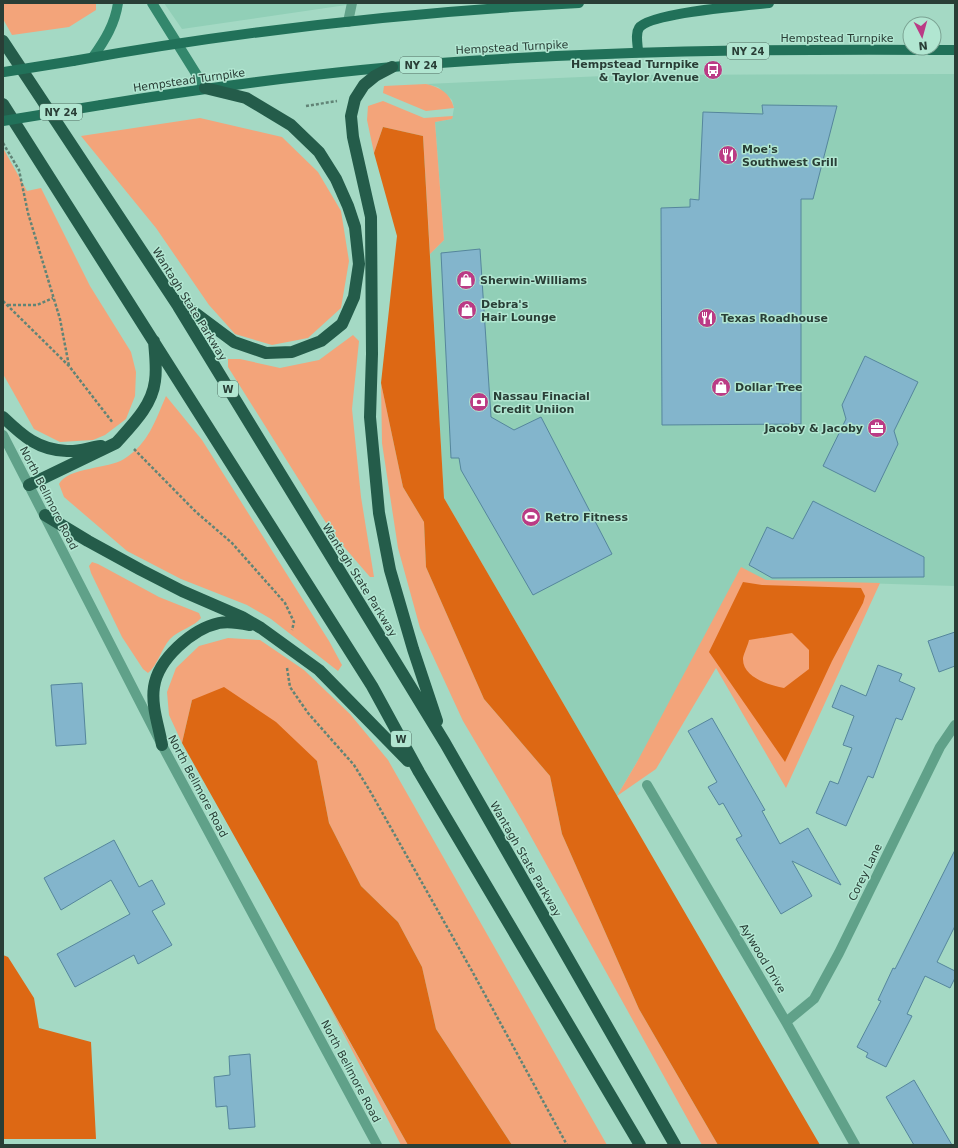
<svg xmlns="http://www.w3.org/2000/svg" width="958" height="1148" viewBox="0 0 958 1148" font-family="'DejaVu Sans',sans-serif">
<rect width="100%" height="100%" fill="#a4d9c4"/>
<path fill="#91cfb7" d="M164 3H360L182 29Z
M955 74V586L766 580 637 762 617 796 444 498 430 254 444 240 435 122 452 119 454 108 452 100 438 87 426 84 626 75Z"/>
<path fill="#f3a47a" d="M3 3H96V10L69 27 12 35 3 19Z
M426 84C440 87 450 93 454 108L426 111 383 93 384 86Z
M383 101 424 118 453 116 452 119 435 122 444 240 430 254 423 136 383 127 374 153 367 120 368 106Z
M200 118 282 137 318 172 341 211 349 261 341 308 308 338 272 345 235 334 209 305 156 228 81 136Z
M3 148 27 191 41 188 90 286 131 352 136 372 135 396 126 419 105 435 93 440 60 442 34 429 3 374Z
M353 335 359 341 352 409 361 497 374 577H370L333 534 228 367V359H240L280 368 319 360Z
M381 383 403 487 424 522 426 567 484 699 550 776 562 834 639 1009 718 1145H702L524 824 463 721 420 628 398 548 382 443Z
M166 396 202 440 329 641 342 665 338 671 271 619 247 605 181 579 127 551 64 497 59 484C68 467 109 469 124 459 149 443 155 421 166 396Z
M92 562 98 564 159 597 199 613 201 618C195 626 179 630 170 639 161 649 158 665 148 673L143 669 122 637 91 573 89 566Z
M741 567 766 580 880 583 786 788 716 668 656 769 617 796 637 762Z
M228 638 260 640 304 670 350 714 388 760 607 1145H512L436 1029 422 967 398 922 361 886 329 823 317 761 192 700 182 743 169 715 167 692 176 668 199 646Z
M326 1000 408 1145H401Z"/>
<path fill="#dd6814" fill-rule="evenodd" d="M383 127 423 136 444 498 820 1145H718L639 1009 562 834 550 776 484 699 426 567 424 522 403 487 381 383 397 236 374 153Z
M743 582 762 585 861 588 865 596 863 603 832 661 785 762 709 652ZM792 633 809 650V669L784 688C770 685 742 678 743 658 744 653 748 645 749 640Z
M224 687 276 722 317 761 329 823 361 886 398 922 422 967 436 1029 512 1145H408L182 743 192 700Z
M3 955 8 957 34 998 39 1028 91 1042 96 1139H3Z"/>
<path fill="#83b5cc" stroke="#55869c" d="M762 105 837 106 813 199H801V424L662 425 661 208 690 207V199L699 200 703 112 763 114Z
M480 249 491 417 514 430 541 417 612 554 533 595 461 470 459 458H451L441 253Z
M865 356 918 382 894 431 898 444 875 492 823 466 846 419 842 405Z
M813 501 924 557V577L772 578 749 565 767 527 793 539Z
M955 632V666L939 672 928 641Z
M878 665 902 674 899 681 915 688 902 720 896 718 873 778 868 776 846 826 816 813 830 781 838 784 852 748 843 745 854 716 832 707 841 685 866 696Z
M82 683 86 744 56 746 51 685Z
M712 718 765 810 762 811 780 844 808 828 841 885 792 861 812 896 781 914 736 839 742 836 723 803 719 805 708 787 717 782 688 731Z
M114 840 139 887 152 880 165 904 152 911 172 945 138 964 134 955 75 987 57 954 130 914 111 880 61 910 44 878Z
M955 850V926L937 962 955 971V978L950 988 925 976 907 1014 912 1016 886 1067 866 1057 868 1053 857 1047 881 1001 878 1000 893 968 895 969Z
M250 1054 255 1127 229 1129 227 1106 216 1107 214 1077 230 1075 229 1056Z
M914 1080 952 1145H914L886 1097Z"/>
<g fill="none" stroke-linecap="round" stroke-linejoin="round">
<path stroke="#618476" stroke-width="2.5" stroke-dasharray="3 2" stroke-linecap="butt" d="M306 106 337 101
M3 143 19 170 28 213 60 319 69 366
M3 301 69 366 113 423
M8 305H37L53 298
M134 449 196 512 232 543 285 603 294 622 292 630
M287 668 290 687 308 713 354 765 370 791 472 971 567 1145"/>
<path stroke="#60a189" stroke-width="10" d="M348 22 352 3
M647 785 786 1022 855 1145
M786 1022 814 999 839 953 940 747 955 725"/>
<path stroke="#60a189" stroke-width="10" d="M3 435 162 745 377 1145"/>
<path stroke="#33876c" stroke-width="10" d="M152 3 205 88
M93 57C105 40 115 24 118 3"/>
<path stroke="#217159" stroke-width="10" d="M638 52C638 45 635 34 639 28 649 13 749 5 769 3
M73 61C240 31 409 12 579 3
M101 105C223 85 345 69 469 61 630 50 793 49 955 50"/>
<path stroke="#245c4a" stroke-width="12" d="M3 41 178 306 445 743 675 1145
M392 67 375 76 364 85 355 99 351 116 353 137 371 217 372 354 370 417 379 513 390 570 413 649 437 721
M3 104 372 686 419 772 640 1145
M179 301 234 342 266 353 292 352 321 341 342 324 354 297 359 264 355 227 348 206 336 179 319 152 291 125 246 98 205 88
M3 417C23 436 38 450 67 451 78 452 91 447 101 446
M29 485 116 443C132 425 152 406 155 381 157 369 155 354 154 341
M45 515 88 541 141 570 182 591 242 617 261 628 319 670 408 761
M162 745C159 727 151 706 154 687 158 659 192 629 219 623 229 621 240 623 250 625"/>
<path stroke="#217159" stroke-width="10" d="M4 72 73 61
M3 121 101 105"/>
</g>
<defs>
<symbol id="bus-disc" viewBox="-11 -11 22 22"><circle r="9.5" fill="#bb3b85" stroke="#b1e6d1"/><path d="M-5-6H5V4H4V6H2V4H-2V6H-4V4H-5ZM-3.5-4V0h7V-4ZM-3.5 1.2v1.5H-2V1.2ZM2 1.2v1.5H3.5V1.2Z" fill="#fff"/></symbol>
<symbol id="restaurant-disc" viewBox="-11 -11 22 22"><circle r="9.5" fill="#bb3b85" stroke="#b1e6d1"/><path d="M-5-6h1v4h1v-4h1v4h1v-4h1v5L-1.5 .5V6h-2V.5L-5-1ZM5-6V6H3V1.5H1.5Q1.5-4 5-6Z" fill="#fff"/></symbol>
<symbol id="shop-disc" viewBox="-11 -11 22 22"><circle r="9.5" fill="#bb3b85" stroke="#b1e6d1"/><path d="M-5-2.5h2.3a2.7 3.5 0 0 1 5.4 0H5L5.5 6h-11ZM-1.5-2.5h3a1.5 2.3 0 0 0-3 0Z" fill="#fff"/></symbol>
<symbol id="bank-disc" viewBox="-11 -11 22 22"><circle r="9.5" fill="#bb3b85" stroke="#b1e6d1"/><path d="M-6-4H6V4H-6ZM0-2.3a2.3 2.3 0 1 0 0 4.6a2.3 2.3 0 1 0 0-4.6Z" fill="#fff"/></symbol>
<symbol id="office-disc" viewBox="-11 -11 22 22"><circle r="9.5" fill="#bb3b85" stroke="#b1e6d1"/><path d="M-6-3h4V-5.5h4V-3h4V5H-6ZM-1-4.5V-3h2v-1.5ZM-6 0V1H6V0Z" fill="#fff"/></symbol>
<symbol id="stadium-disc" viewBox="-11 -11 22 22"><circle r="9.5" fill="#bb3b85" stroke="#b1e6d1"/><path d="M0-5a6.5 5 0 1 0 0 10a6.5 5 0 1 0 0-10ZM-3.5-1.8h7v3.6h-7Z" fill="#fff"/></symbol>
</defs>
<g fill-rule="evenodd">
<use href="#bus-disc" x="702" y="59" width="22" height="22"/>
<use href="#restaurant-disc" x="717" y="144" width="22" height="22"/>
<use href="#shop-disc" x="455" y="269" width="22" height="22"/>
<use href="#shop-disc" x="456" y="299" width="22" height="22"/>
<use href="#restaurant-disc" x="696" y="307" width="22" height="22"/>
<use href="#shop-disc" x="710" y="376" width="22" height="22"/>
<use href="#bank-disc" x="468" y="391" width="22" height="22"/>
<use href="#office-disc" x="866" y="417" width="22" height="22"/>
<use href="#stadium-disc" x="520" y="506" width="22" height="22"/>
</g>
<g text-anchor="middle" stroke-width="3" stroke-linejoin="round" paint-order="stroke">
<g fill="#b1e6d1" stroke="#527064" stroke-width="1">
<rect x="727" y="43" width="42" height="16" rx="3"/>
<rect x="400" y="57" width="42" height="16" rx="3"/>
<rect x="40" y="104" width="42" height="16" rx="3"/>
<rect x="218" y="381" width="20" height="16" rx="3"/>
<rect x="391" y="731" width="20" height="16" rx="3"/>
</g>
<g font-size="10" font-weight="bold" fill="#293e36">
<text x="748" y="55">NY 24</text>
<text x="421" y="69">NY 24</text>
<text x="61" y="116">NY 24</text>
<text x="228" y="393">W</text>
<text x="401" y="743">W</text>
</g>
<g font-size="11" fill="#293e36" stroke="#b1e6d1">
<text x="837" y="42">Hempstead Turnpike</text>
<text transform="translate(512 47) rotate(-3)" y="4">Hempstead Turnpike</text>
<text transform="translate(189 80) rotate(-8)" y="4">Hempstead Turnpike</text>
<text transform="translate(190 304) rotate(58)" y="4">Wantagh State Parkway</text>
<text transform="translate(49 498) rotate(63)" y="4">North Bellmore Road</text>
<text transform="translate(360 580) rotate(58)" y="4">Wantagh State Parkway</text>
<text transform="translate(198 786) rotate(62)" y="4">North Bellmore Road</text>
<text transform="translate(526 859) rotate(60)" y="4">Wantagh State Parkway</text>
<text transform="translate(865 872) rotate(-64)" y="4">Corey Lane</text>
<text transform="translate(763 958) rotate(59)" y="4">Aylwood Drive</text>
<text transform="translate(351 1071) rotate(62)" y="4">North Bellmore Road</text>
</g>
<g font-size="11" font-weight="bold" fill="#293e36" stroke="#b1e6d1" text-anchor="start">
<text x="699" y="68" text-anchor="end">Hempstead Turnpike<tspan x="699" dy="13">&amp; Taylor Avenue</tspan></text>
<text x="742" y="153">Moe's<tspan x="742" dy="13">Southwest Grill</tspan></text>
<text x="480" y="284">Sherwin-Williams</text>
<text x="481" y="308">Debra's<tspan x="481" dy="13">Hair Lounge</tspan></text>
<text x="721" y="322">Texas Roadhouse</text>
<text x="735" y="391">Dollar Tree</text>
<text x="493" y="400">Nassau Finacial<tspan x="493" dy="13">Credit Uniion</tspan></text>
<text x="863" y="432" text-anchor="end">Jacoby &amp; Jacoby</text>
<text x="545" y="521">Retro Fitness</text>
</g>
</g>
<rect width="958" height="1148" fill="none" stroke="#293e36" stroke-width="8"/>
<g transform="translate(922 36) rotate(174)"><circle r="19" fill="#b1e6d1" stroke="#7ba393"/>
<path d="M0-3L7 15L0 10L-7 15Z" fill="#bb3b85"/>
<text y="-6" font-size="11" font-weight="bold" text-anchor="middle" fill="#293e36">N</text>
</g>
</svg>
